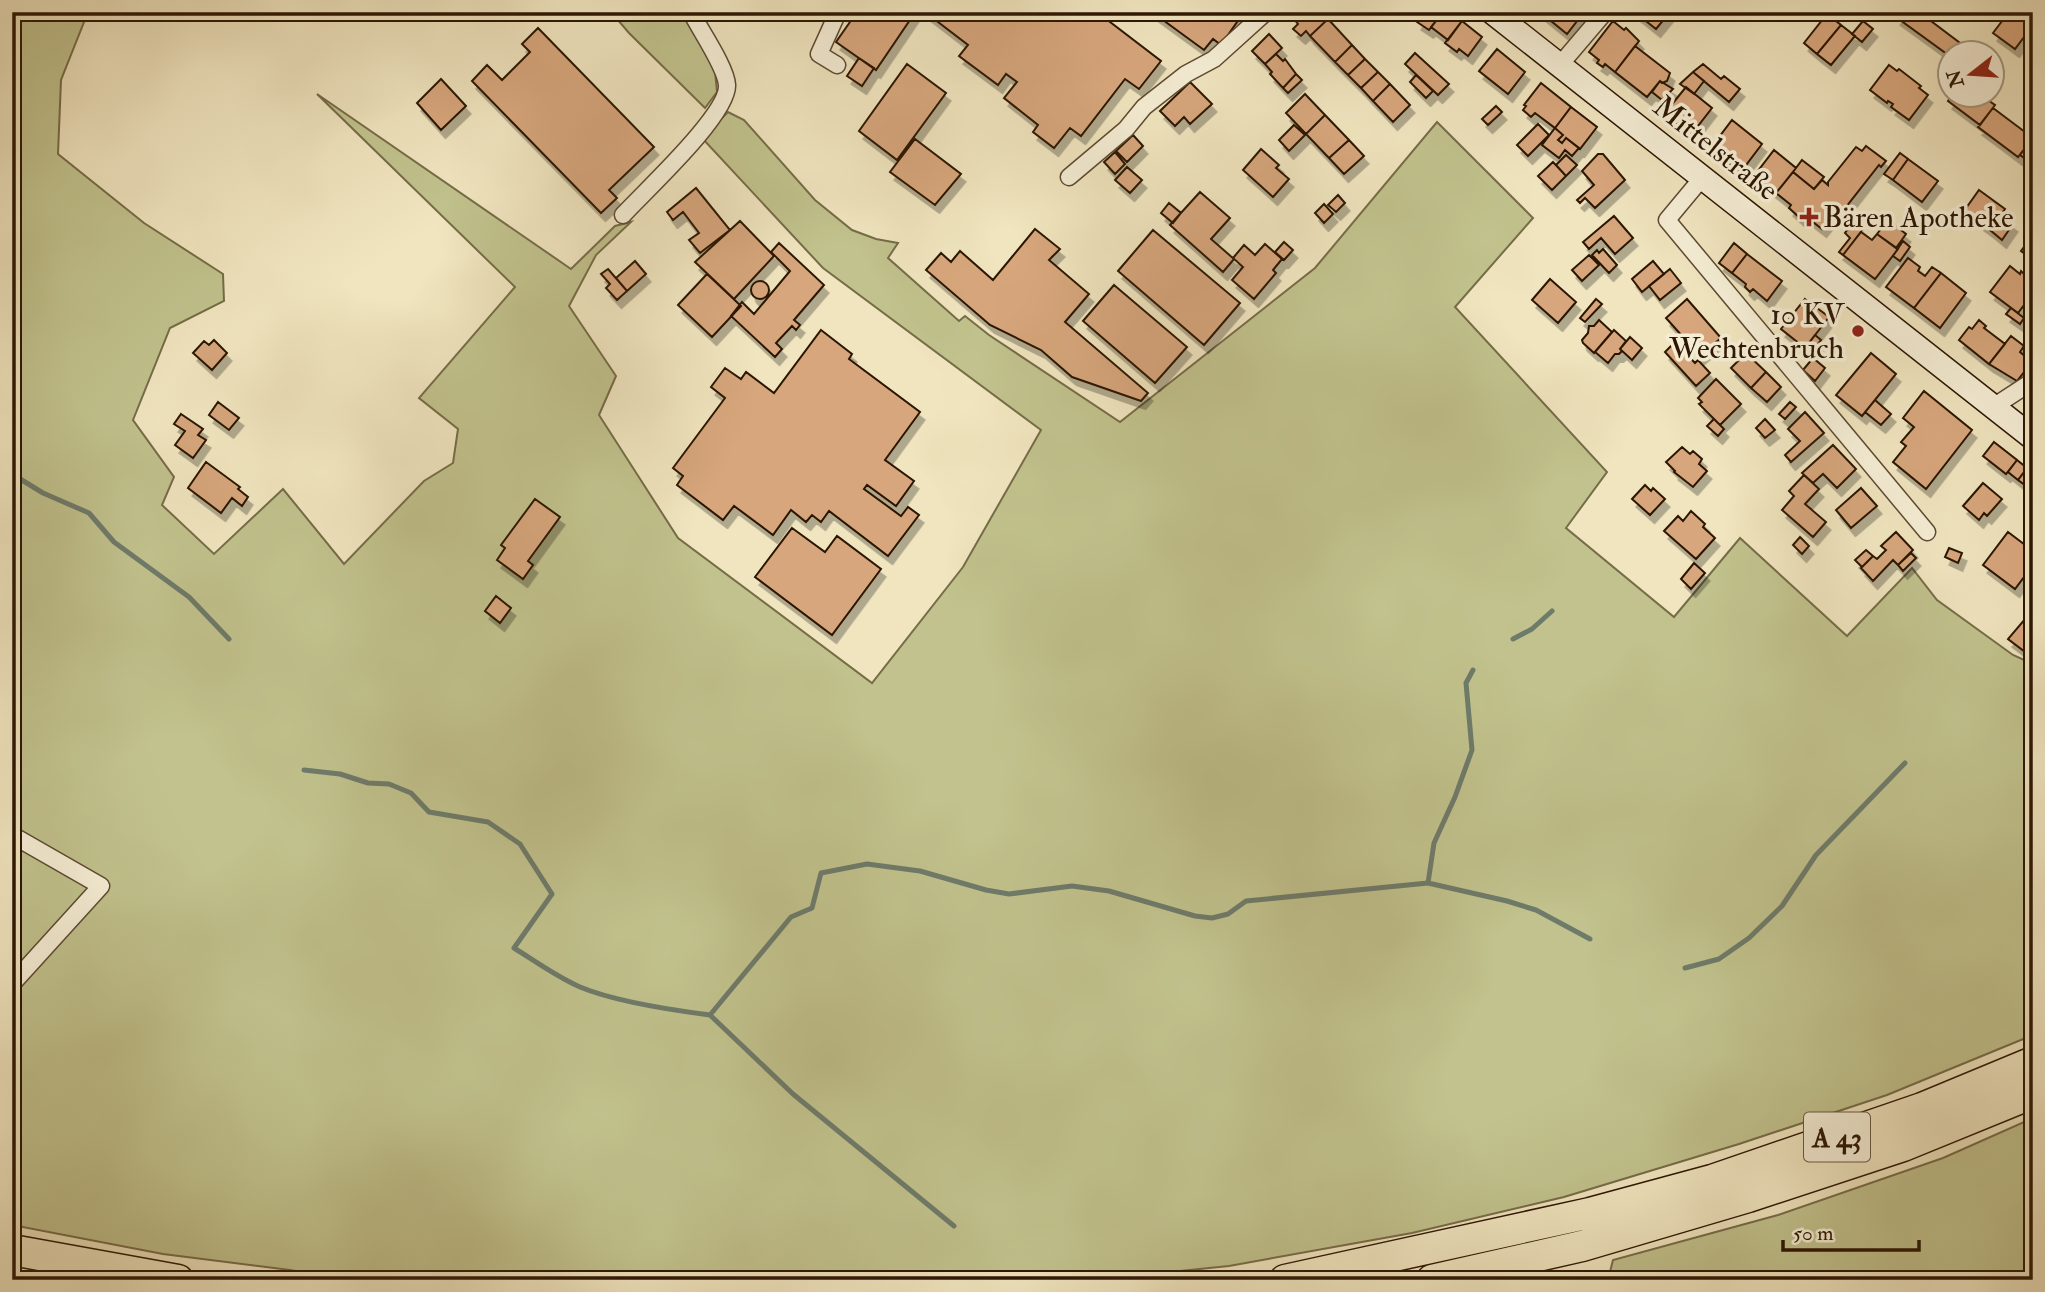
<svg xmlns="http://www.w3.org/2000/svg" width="2045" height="1292" viewBox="0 0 2045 1292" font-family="'IM FELL Double Pica',serif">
<defs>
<filter id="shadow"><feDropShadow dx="4.5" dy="8" stdDeviation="0" flood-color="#0004"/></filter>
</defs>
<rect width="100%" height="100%" fill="#f0e5bf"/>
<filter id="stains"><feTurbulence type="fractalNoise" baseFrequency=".00286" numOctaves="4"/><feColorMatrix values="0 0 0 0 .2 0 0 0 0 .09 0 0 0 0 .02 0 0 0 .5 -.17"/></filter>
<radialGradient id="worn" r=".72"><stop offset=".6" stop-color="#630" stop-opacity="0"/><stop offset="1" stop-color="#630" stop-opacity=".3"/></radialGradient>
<path fill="#c1c28d" stroke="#766c48" stroke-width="2" d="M12 12H88L61 80 58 154 144 223 223 274 224 301 170 328 133 420 174 477 162 505 214 554 283 489 344 564 424 481 453 463 458 429 419 398 515 287 317 94 571 269 615 226 631 222 596 255 569 306 616 376 599 415 678 538 872 683 963 567 1041 430 823 268 702 138 728 112 744 120 815 200 852 230 876 239 898 243 888 258 959 321 965 316 989 335 1120 422 1315 268 1437 122 1533 218 1455 307 1607 472 1566 528 1674 617 1740 538 1847 636 1912 568 1937 600 2013 655 2033 664V1035L1887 1095 1739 1144 1564 1197 1412 1233 1229 1266 1091 1280H346L290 1270 163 1254 12 1225Z
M611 12H683L715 71 717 92 705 108 629 33Z
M2033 1118V1280H1608L1613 1260 1778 1215 1943 1158Z"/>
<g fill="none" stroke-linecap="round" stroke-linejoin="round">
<path stroke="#6e7b6a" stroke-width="5" d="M12 474 43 493 89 513 114 542 189 597 229 639
M1513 639 1532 629 1552 611
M304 770 340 774 368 783 389 784 411 793 429 812 488 822 520 844 552 894 514 948C535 961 557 977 580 987 616 1002 671 1010 710 1015L791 917 812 908 821 873 867 864 920 871 986 890 1009 894 1072 886 1109 891 1195 916 1212 918 1228 914 1246 901 1428 883 1507 901 1536 910 1590 939
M1428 883 1434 843 1455 797 1472 750 1466 683 1473 670
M1685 968 1719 959 1749 938 1782 906 1816 855 1905 763
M710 1015 793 1094 954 1226"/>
</g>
<path fill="#d7a67c" stroke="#2c1603" stroke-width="2" filter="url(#shadow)" d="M857 12H911L914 14 876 70 836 42Z
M925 12H1097L1161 61 1139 89 1125 79 1081 136 1070 128 1054 148 1033 132 1038 125 1004 98 1017 82 1006 74 998 85 959 56 968 45Z
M1152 12H1244L1221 45 1213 39 1204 50Z
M1301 12H1321L1328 19 1310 36 1306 31 1301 36 1293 29 1298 24 1294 19Z
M1418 12H1443L1429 30 1417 22 1419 18 1416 15Z
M1443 12H1450L1462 21 1448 40 1431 27Z
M1540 12H1584L1567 34Z
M1639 12H1670L1656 29 1637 14Z
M1900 12H1919L1964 46 1959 52H1951V57L1896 17Z
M2009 12H2020L2033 22V25L2015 49 1993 33Z
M1827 14 1841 25 1817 54 1804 43Z
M1328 19 1352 45 1335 62 1310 36Z
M1462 21 1482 37 1468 56 1459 49 1457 52 1445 43Z
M1613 21 1624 30 1626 28 1639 41 1615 72 1605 64 1603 67 1597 63 1599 60 1589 52Z
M1863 21 1873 29 1862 42 1852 34Z
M1841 25 1855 36 1831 65 1817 54Z
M538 28 654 147 609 190 617 198 601 213 472 81 487 65 502 80 530 52 522 44Z
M1269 34 1282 48 1265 64 1252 51Z
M1352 45 1365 59 1348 75 1335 62Z
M1635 46 1670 73 1667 81 1662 83 1660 81 1647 97 1615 72Z
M1497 49 1525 72 1508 94 1479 71Z
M1415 53 1449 84 1438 95 1405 64Z
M1276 54 1283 61 1285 59 1296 74 1283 88 1270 74 1272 72 1265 64Z
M859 58 874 68 862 86 847 76Z
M1365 59 1378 72 1361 88 1348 75Z
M907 64 946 93 897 160 859 131Z
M1703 64 1721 79 1724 76 1740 89 1729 102 1693 72Z
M1889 65 1897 71 1899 69 1921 86 1919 88 1928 95 1909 120 1891 107 1893 104 1888 101 1887 103 1870 90Z
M1378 72 1390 84 1373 101 1361 88Z
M1693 72 1704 81 1694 94 1680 84Z
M1296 74 1302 80 1288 93 1283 88Z
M1416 75 1433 91 1426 98 1410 82Z
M441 79 466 106 441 130 417 103Z
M1660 81 1673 89 1662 100 1652 92Z
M1190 82 1212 104 1190 124 1184 117 1175 126 1160 111Z
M1541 83 1571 107 1555 128 1535 113 1531 117 1523 110 1526 106 1524 105Z
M1390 84 1410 105 1393 122 1373 101Z
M1686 87 1712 108 1691 135 1664 114Z
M1305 94 1325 115 1306 134 1286 113Z
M1953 94H1979L1995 105 1980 125 1948 101Z
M1496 106 1502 112 1488 125 1482 119Z
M1571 107 1597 127 1580 149 1566 138 1562 143 1558 140 1563 135 1555 128Z
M1993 108 2033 138 2018 157 1978 127Z
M1325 115 1349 140 1329 158 1306 134Z
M1732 120 1762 144 1740 173 1710 149Z
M1538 124 1549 135 1528 156 1517 145Z
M1294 125 1305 135 1289 151 1279 140Z
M1555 128 1563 135 1558 140 1562 143 1566 138 1579 148 1572 156 1565 150 1559 158 1542 145Z
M1133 135 1143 146 1127 162 1116 151Z
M2033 138V164L2020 155Z
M915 139 961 174 935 205 890 172Z
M1349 140 1364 156 1344 174 1329 158Z
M1866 146 1886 161 1881 167 1879 165 1842 212 1838 209 1822 229 1804 215 1801 219 1789 208 1791 205 1776 193 1793 172 1814 189 1822 180 1828 185V182L1856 147 1862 151Z
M1261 149 1279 165 1276 168 1289 179 1273 197 1243 170Z
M1774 150 1796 168 1776 193 1754 176Z
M1115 152 1125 164 1115 174 1104 162Z
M1900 153 1908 159 1893 180 1884 174Z
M1598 154H1603L1625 180 1595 208 1585 198 1580 203 1577 200 1594 185 1582 171Z
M1566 155 1577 165 1566 176 1556 165Z
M1908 159 1938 181 1922 202 1893 180Z
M1802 160 1824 177 1814 189 1793 172Z
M1553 162 1566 176 1552 190 1538 176Z
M1127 167 1142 180 1130 193 1115 180Z
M696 188 730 230 700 253 689 240 699 233 683 212 673 220 667 212Z
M1979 190 2005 209 1990 230 1964 211Z
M1200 192 1230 218 1211 239 1234 259 1223 272 1170 225Z
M1338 195 1345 203 1336 212 1328 205Z
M1169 203 1181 213 1173 223 1161 213Z
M1324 204 1333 214 1324 223 1315 213Z
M2001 215 2013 224 2002 240 1990 230Z
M1614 216 1633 238 1615 254 1601 238 1589 249 1583 242Z
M1888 220 1906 234 1896 248 1877 234Z
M740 221 774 256 734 299 695 262Z
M1854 221 1863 229 1843 255 1839 252 1850 238 1845 233Z
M1035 229 1060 249 1049 260 1089 294 1065 322 1148 393 1141 401 1072 377 1041 350 990 325 926 270 941 253 951 262 960 251 993 280Z
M1153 230 1240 303 1204 345 1118 271Z
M1861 232 1872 240 1877 234 1898 249 1875 279 1843 255Z
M2033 235V260L2021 251Z
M1903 241 1910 247 1900 261 1893 256Z
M1284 242 1293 250 1284 260 1275 252Z
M779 243 824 285 794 320 800 325 796 330 792 326 776 343 782 349 775 357 731 316 742 302 754 314 790 271 771 252Z
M1734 243 1747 254 1732 273 1719 263Z
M1265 244 1282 259 1273 270 1276 273 1254 299 1232 280 1243 267 1233 258 1244 245 1255 255Z
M1603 249 1617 265 1609 273 1592 255 1597 250 1599 253Z
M1747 254 1782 281 1767 301 1753 289 1750 292 1745 287 1746 284 1732 273Z
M1589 255 1599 265 1582 281 1572 270Z
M1908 258 1920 267 1918 271 1925 276 1932 267 1941 273 1914 308 1886 287Z
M635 261 646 274 627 291 616 278Z
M1653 261 1664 274 1642 292 1632 279Z
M2010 266 2020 274 2021 271 2033 283V293L2018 313 1990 292Z
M608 269 627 291 617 300 606 288 610 284 601 274Z
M1670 269 1681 283 1660 300 1649 286Z
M1941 273 1966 293 1940 328 1914 308Z
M707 274 741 306 712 337 678 305Z
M1550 279 1576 302 1558 323 1532 300Z
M751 290a9 9 0 1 1 18 0a9 9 0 1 1-18 0Z
M1114 285 1187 347 1155 383 1083 321Z
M1596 299 1602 304 1585 322 1580 318Z
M1687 299 1721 338 1700 356 1666 318Z
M1805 299 1829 317 1805 348 1781 329Z
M2011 308 2024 318 2020 324 2006 314Z
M1599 320 1612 332 1594 353 1583 343 1582 340 1588 333 1589 326H1594Z
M1979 320 1986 326 1984 328 2005 344 1989 364 1959 340 1969 327 1972 329Z
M821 330 852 354 849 359 920 412 885 460 914 481 896 506 867 485 864 489 901 516 908 507 919 515 888 556 829 511 821 522 812 515 806 522 791 510 773 535 734 506 723 520 677 485 683 476 673 468 725 398 711 387 725 368 741 379 746 372 774 393Z
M1614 330 1626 341 1620 349 1622 351 1619 354H1615L1608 363 1595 352Z
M1815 335 1821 340 1811 353 1805 348Z
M2011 336 2024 346 2020 352 2032 362 2017 381 1989 364Z
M1630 337 1642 348 1632 360 1620 349Z
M214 340 227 353 212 370 193 353 204 341 209 345Z
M1675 342 1695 363 1698 360 1710 373 1696 386 1665 352Z
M1746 353 1766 372 1751 388 1731 368Z
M1871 353 1896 374 1862 416 1836 395Z
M1813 358 1825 368 1815 381 1803 370Z
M1766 372 1781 387 1767 402 1751 388Z
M1716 379 1741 404 1720 425 1699 404 1702 402 1698 398Z
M1924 391 1972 430 1926 489 1893 462 1906 446 1901 442 1914 427 1903 418Z
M1875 400 1891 414 1881 425 1865 412Z
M218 402 239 418 229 430 209 415Z
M1790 402 1796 407 1785 419 1779 414Z
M1805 412 1824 433 1791 462 1785 455 1800 441 1788 429Z
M181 414 203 429 198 435 206 440 193 458 175 445 185 431 174 424Z
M1714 419 1724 429 1718 436 1707 426Z
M1765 419 1775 430 1765 438 1756 428Z
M1994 442 2017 460 2006 474 1983 456Z
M1833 445 1856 469 1837 488 1823 474 1813 483 1802 473Z
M1682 447 1690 454 1693 451 1702 459 1699 464 1707 471 1693 487 1674 472 1675 471 1666 462Z
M2017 460 2027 468 2018 480 2008 472Z
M206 462 240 487 238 489 248 497 242 506 232 498 221 513 188 488Z
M2027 468 2033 472V491L2018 480Z
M1804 475 1819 489 1805 504 1826 522 1813 537 1782 510 1794 496 1789 491Z
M1983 483 2002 499 1987 516 1984 513 1979 520 1963 506Z
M1645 485 1651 491 1653 488 1665 499 1650 515 1632 499Z
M1861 488 1877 506 1851 528 1836 510Z
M535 499 560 517 528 561 533 565 523 579 497 560 505 548 501 545Z
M1691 511 1705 524 1703 527 1715 538 1696 559 1664 531 1678 516 1683 521Z
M792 528 825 552 837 536 881 569 832 635 755 577Z
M1896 532 1913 550 1898 565 1893 560 1873 581 1861 568 1873 556 1877 559 1886 550 1881 546Z
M2008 532 2033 551V565L2015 589 1983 565Z
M1800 537 1809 546 1802 554 1793 545Z
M1949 548 1962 553 1958 563 1945 557Z
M1866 550 1873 556 1862 567 1855 560Z
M1911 553 1916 558 1903 571 1898 565Z
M1694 563 1705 573 1691 589 1681 579Z
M496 596 511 608 500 623 485 611Z
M2025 619 2033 625V658L2008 639Z"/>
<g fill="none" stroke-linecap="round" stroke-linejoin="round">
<defs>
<path id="minor" d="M837 65 819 54 838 12
M1559 66 1605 12
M1069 177 1126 129 1144 107 1186 74 1214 59 1266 12
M1702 178 1667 220 1927 532
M623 215C644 192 729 114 727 85 726 67 700 30 691 12
M1993 407 2033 381
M12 835 101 886 12 984"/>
<path id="secondary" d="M1492 12 2033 438"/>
<path id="motorway" d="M12 1250 178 1280
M1285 1280 1590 1213 1712 1180 1922 1108 2033 1062
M1432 1280 1582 1246 1748 1197 1903 1146 2033 1093"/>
</defs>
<use href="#minor" stroke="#5d4a32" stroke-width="19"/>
<use href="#secondary" stroke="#2c1603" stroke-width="26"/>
<use href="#motorway" stroke="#2c1603" stroke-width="33"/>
<use href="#minor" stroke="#f5eed5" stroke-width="16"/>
<use href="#secondary" stroke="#f5eed5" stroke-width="23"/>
<use href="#motorway" stroke="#f0e5bf" stroke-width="30"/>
</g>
<g fill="#8f2418" stroke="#f5eed5" stroke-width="2.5">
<path d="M1805.5 206.5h7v7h7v7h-7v7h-7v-7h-7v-7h7z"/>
<circle cx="1858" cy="331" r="7"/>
</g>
<g text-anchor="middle" stroke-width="7" stroke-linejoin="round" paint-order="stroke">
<rect fill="#f5eed5" stroke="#685742" stroke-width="2" x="1804" y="1112.5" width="66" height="49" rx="5"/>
<g font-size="28" font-weight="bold" fill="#2c1603">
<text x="1837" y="1147">A 43</text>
</g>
<g font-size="30" fill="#2c1603" stroke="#f5eed5">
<text transform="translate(1716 148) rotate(38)" y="10">Mittelstraße</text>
</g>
<g font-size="30" fill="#2c1603" stroke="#f5eed5" text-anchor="start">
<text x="1823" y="227">Bären Apotheke</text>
<text x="1844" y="324" text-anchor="end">10 KV<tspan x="1844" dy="34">Wechtenbruch</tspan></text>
</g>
</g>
<rect width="2045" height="1292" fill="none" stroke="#f0e5bf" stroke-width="42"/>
<rect x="14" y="14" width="2017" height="1264" fill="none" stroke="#2c1603" stroke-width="3.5"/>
<rect x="21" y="21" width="2003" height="1250" fill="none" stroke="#2c1603" stroke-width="2"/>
<g transform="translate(1971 74) rotate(253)"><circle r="33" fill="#f5eed5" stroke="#a59881" stroke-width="2"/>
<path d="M0-5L12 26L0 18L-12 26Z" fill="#8f2418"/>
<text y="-10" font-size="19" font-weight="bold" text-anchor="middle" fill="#2c1603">N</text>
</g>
<path d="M1783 1240v10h136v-10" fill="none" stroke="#2c1603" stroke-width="3.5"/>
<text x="1793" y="1240" font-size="21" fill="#2c1603" stroke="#f5eed5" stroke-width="5" paint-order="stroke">50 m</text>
<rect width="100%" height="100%" filter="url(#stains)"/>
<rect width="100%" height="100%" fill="url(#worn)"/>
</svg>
